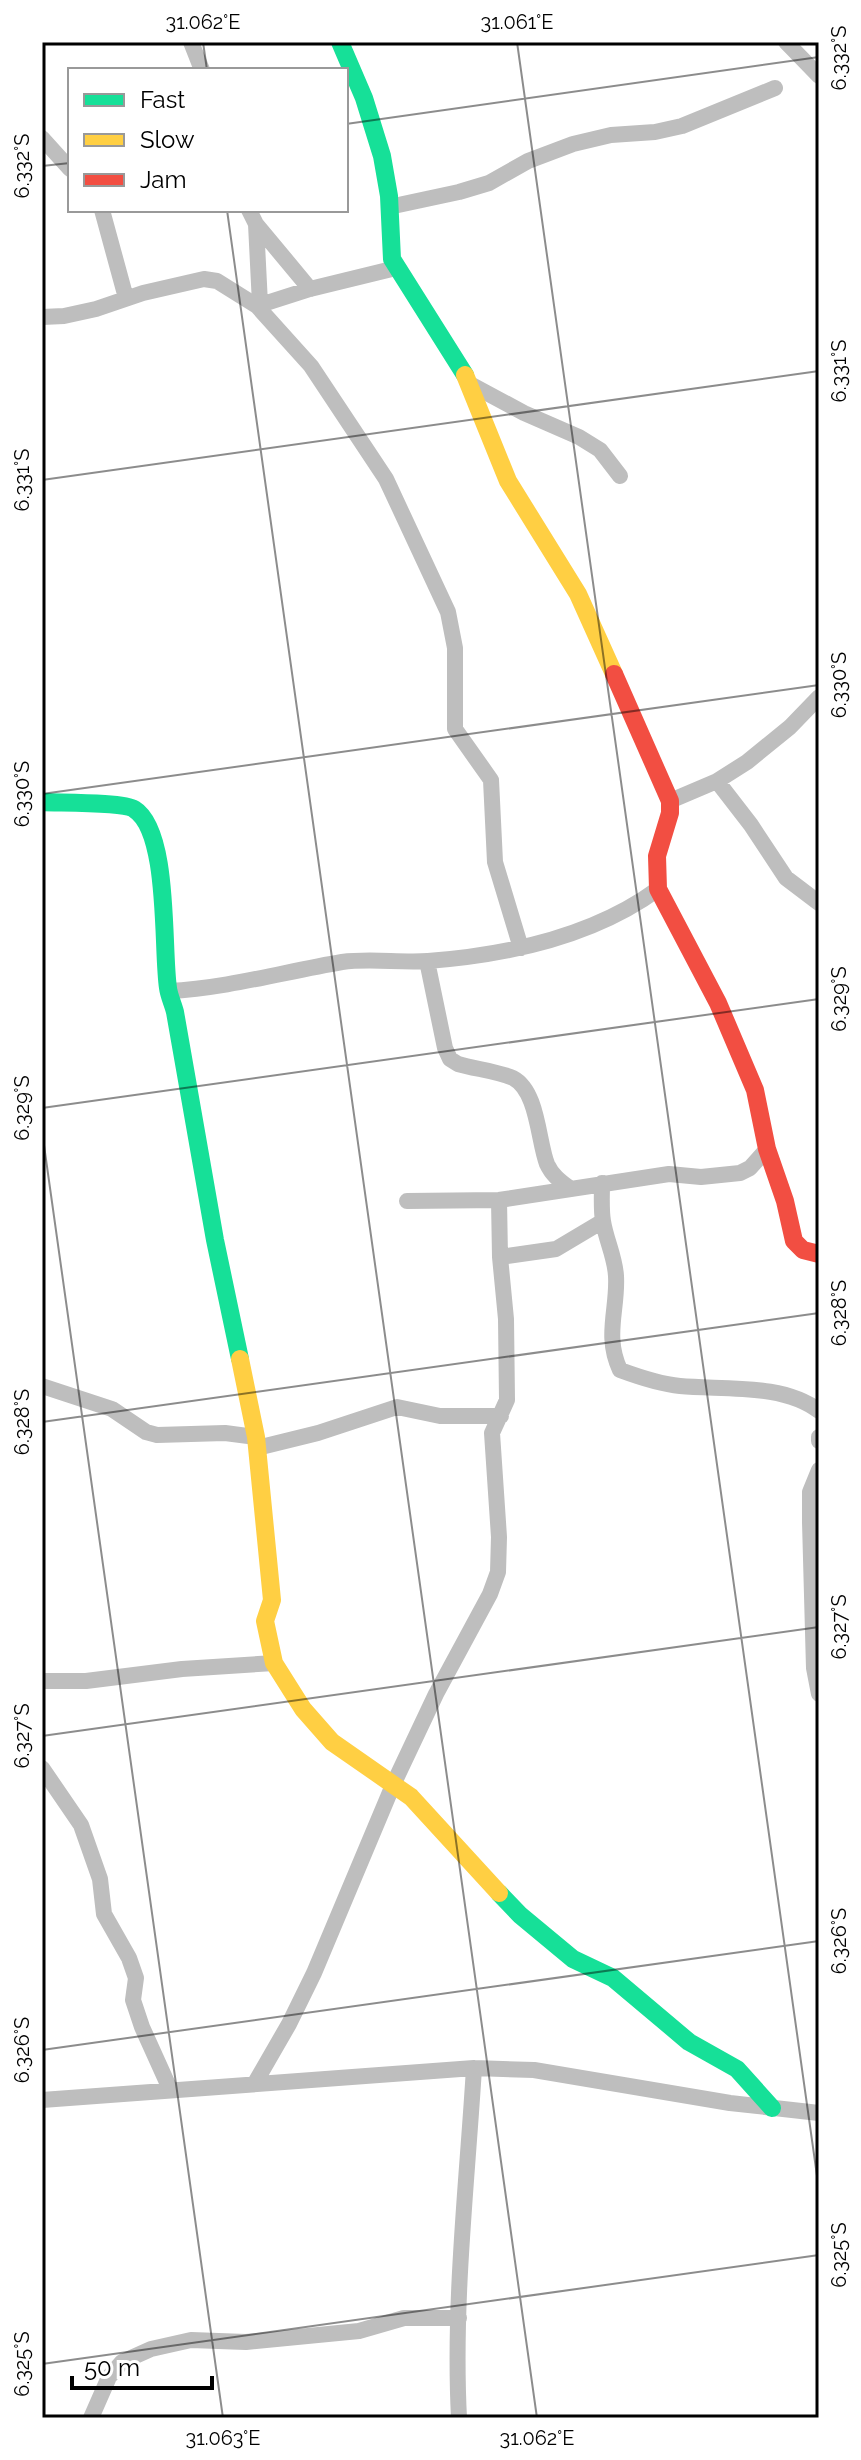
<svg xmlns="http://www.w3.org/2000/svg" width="861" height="2460" viewBox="0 0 861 2460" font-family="Raleway,sans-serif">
<rect width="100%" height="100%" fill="#fff"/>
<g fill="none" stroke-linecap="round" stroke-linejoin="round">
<path stroke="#bebebe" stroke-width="16" d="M191 42 202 70
M786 42 819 76
M42 138 70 169
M389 207 459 192 489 183 528 161 573 144 611 135 655 132 682 126 775 88
M102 210 126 298
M249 210 256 224 310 289
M256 224 260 304
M257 306 310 289 396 268
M42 317 64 316 96 309 143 293 204 279 217 281 257 306 311 366 386 479 448 612 455 648V729L491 780 495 862 521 948
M470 384 524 413 579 437 600 450 620 476
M717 781 751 825 786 878 819 903
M670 801 717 781 747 762 790 727 819 697
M427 961 445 1048 450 1059 458 1064C475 1069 497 1071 513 1078 538 1091 538 1141 547 1164 552 1175 560 1181 568 1187
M168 991C228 988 283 972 342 962 370 958 400 963 428 961 506 955 594 936 658 889
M602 1183C602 1195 601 1209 603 1221 606 1240 615 1257 616 1276 618 1309 604 1336 620 1370 639 1377 659 1384 680 1386 723 1390 783 1383 819 1411
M407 1201 499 1200 669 1174 701 1177 740 1173 750 1168 767 1149
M500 1257 556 1249 603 1221
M42 1386 112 1409 146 1432 157 1435 225 1433 256 1437
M819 1437V1441
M257 1448 318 1433 397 1407 440 1416H501
M819 1470 810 1492V1522L814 1668 819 1694
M42 1681H86L182 1669 274 1663
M42 1768 81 1825 100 1879 104 1914 129 1958 136 1978 133 2000 142 2027 170 2089
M255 2083 289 2024 314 1973 393 1785 436 1694 490 1594 498 1572 499 1537 492 1433 507 1400 506 1319 500 1257 499 1200
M42 2100 474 2068 534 2070 730 2103 819 2113
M91 2418 109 2377 122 2362 151 2349 191 2340 246 2342 359 2331 404 2318H459
M459 2418C453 2302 467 2184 474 2068"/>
<path stroke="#16e098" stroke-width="18" d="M340 42 364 98 382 156 389 196 392 259 465 375
M42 802C59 803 124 802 134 809 170 831 162 949 168 988 169 996 173 1004 175 1012L215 1240 240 1359
M499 1893 520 1915 573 1959 613 1978 689 2042 737 2069 772 2108"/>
<path stroke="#ffcf43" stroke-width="18" d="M465 375 508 481 578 594 614 674
M240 1359 256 1437 272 1600 265 1621 274 1663 303 1709 332 1742 411 1797 499 1893"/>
<path stroke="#f24e42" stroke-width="18" d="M614 674 670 801V813L657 856 658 889 718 1003 755 1090 767 1149 785 1201 794 1241 803 1250 819 1254"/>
</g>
<path fill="none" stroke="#000" stroke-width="2" stroke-opacity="0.45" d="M203 42 207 70M517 42 819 2190M346 124 819 57M42 166 70 163M227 210 537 2418M42 480 819 371M42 794 819 685M42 1108 819 999M42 1131 223 2418M42 1422 819 1313M42 1736 819 1627M42 2050 819 1941M42 2364 819 2255"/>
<rect width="861" height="2460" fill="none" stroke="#ffffff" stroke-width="88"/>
<rect x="68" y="68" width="280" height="144" fill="#ffffff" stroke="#999999" stroke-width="2"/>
<rect x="84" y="94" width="40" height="12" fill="#16e098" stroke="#999999" stroke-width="2"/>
<text x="140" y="108" font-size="24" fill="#000000">Fast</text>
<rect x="84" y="134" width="40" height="12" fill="#ffcf43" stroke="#999999" stroke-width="2"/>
<text x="140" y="148" font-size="24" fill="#000000">Slow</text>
<rect x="84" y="174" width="40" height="12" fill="#f24e42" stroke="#999999" stroke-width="2"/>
<text x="140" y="188" font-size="24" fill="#000000">Jam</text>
<path d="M72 2376v12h140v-12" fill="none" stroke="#000000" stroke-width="4"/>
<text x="84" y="2376" font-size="24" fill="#000000" stroke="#ffffff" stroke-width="6" paint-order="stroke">50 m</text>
<rect x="44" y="44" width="773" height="2372" fill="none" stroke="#000" stroke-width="3"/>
<g font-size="20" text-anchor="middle" fill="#000">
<text x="203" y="29">31.062°E</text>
<text x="517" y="29">31.061°E</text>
<text transform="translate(839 58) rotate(-90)" y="7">6.332°S</text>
<text transform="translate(22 166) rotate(-90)" y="7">6.332°S</text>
<text transform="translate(839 371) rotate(-90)" y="7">6.331°S</text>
<text transform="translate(22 480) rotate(-90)" y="7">6.331°S</text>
<text transform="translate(839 685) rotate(-90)" y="7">6.330°S</text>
<text transform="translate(22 794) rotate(-90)" y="7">6.330°S</text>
<text transform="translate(839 999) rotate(-90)" y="7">6.329°S</text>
<text transform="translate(22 1108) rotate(-90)" y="7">6.329°S</text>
<text transform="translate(839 1313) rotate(-90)" y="7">6.328°S</text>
<text transform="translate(22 1422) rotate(-90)" y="7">6.328°S</text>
<text transform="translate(839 1627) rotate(-90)" y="7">6.327°S</text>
<text transform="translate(22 1736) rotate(-90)" y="7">6.327°S</text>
<text transform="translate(839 1941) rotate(-90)" y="7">6.326°S</text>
<text transform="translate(22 2050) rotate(-90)" y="7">6.326°S</text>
<text transform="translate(839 2255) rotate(-90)" y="7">6.325°S</text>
<text transform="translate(22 2364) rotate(-90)" y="7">6.325°S</text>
<text x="223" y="2445">31.063°E</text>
<text x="537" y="2445">31.062°E</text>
</g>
</svg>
